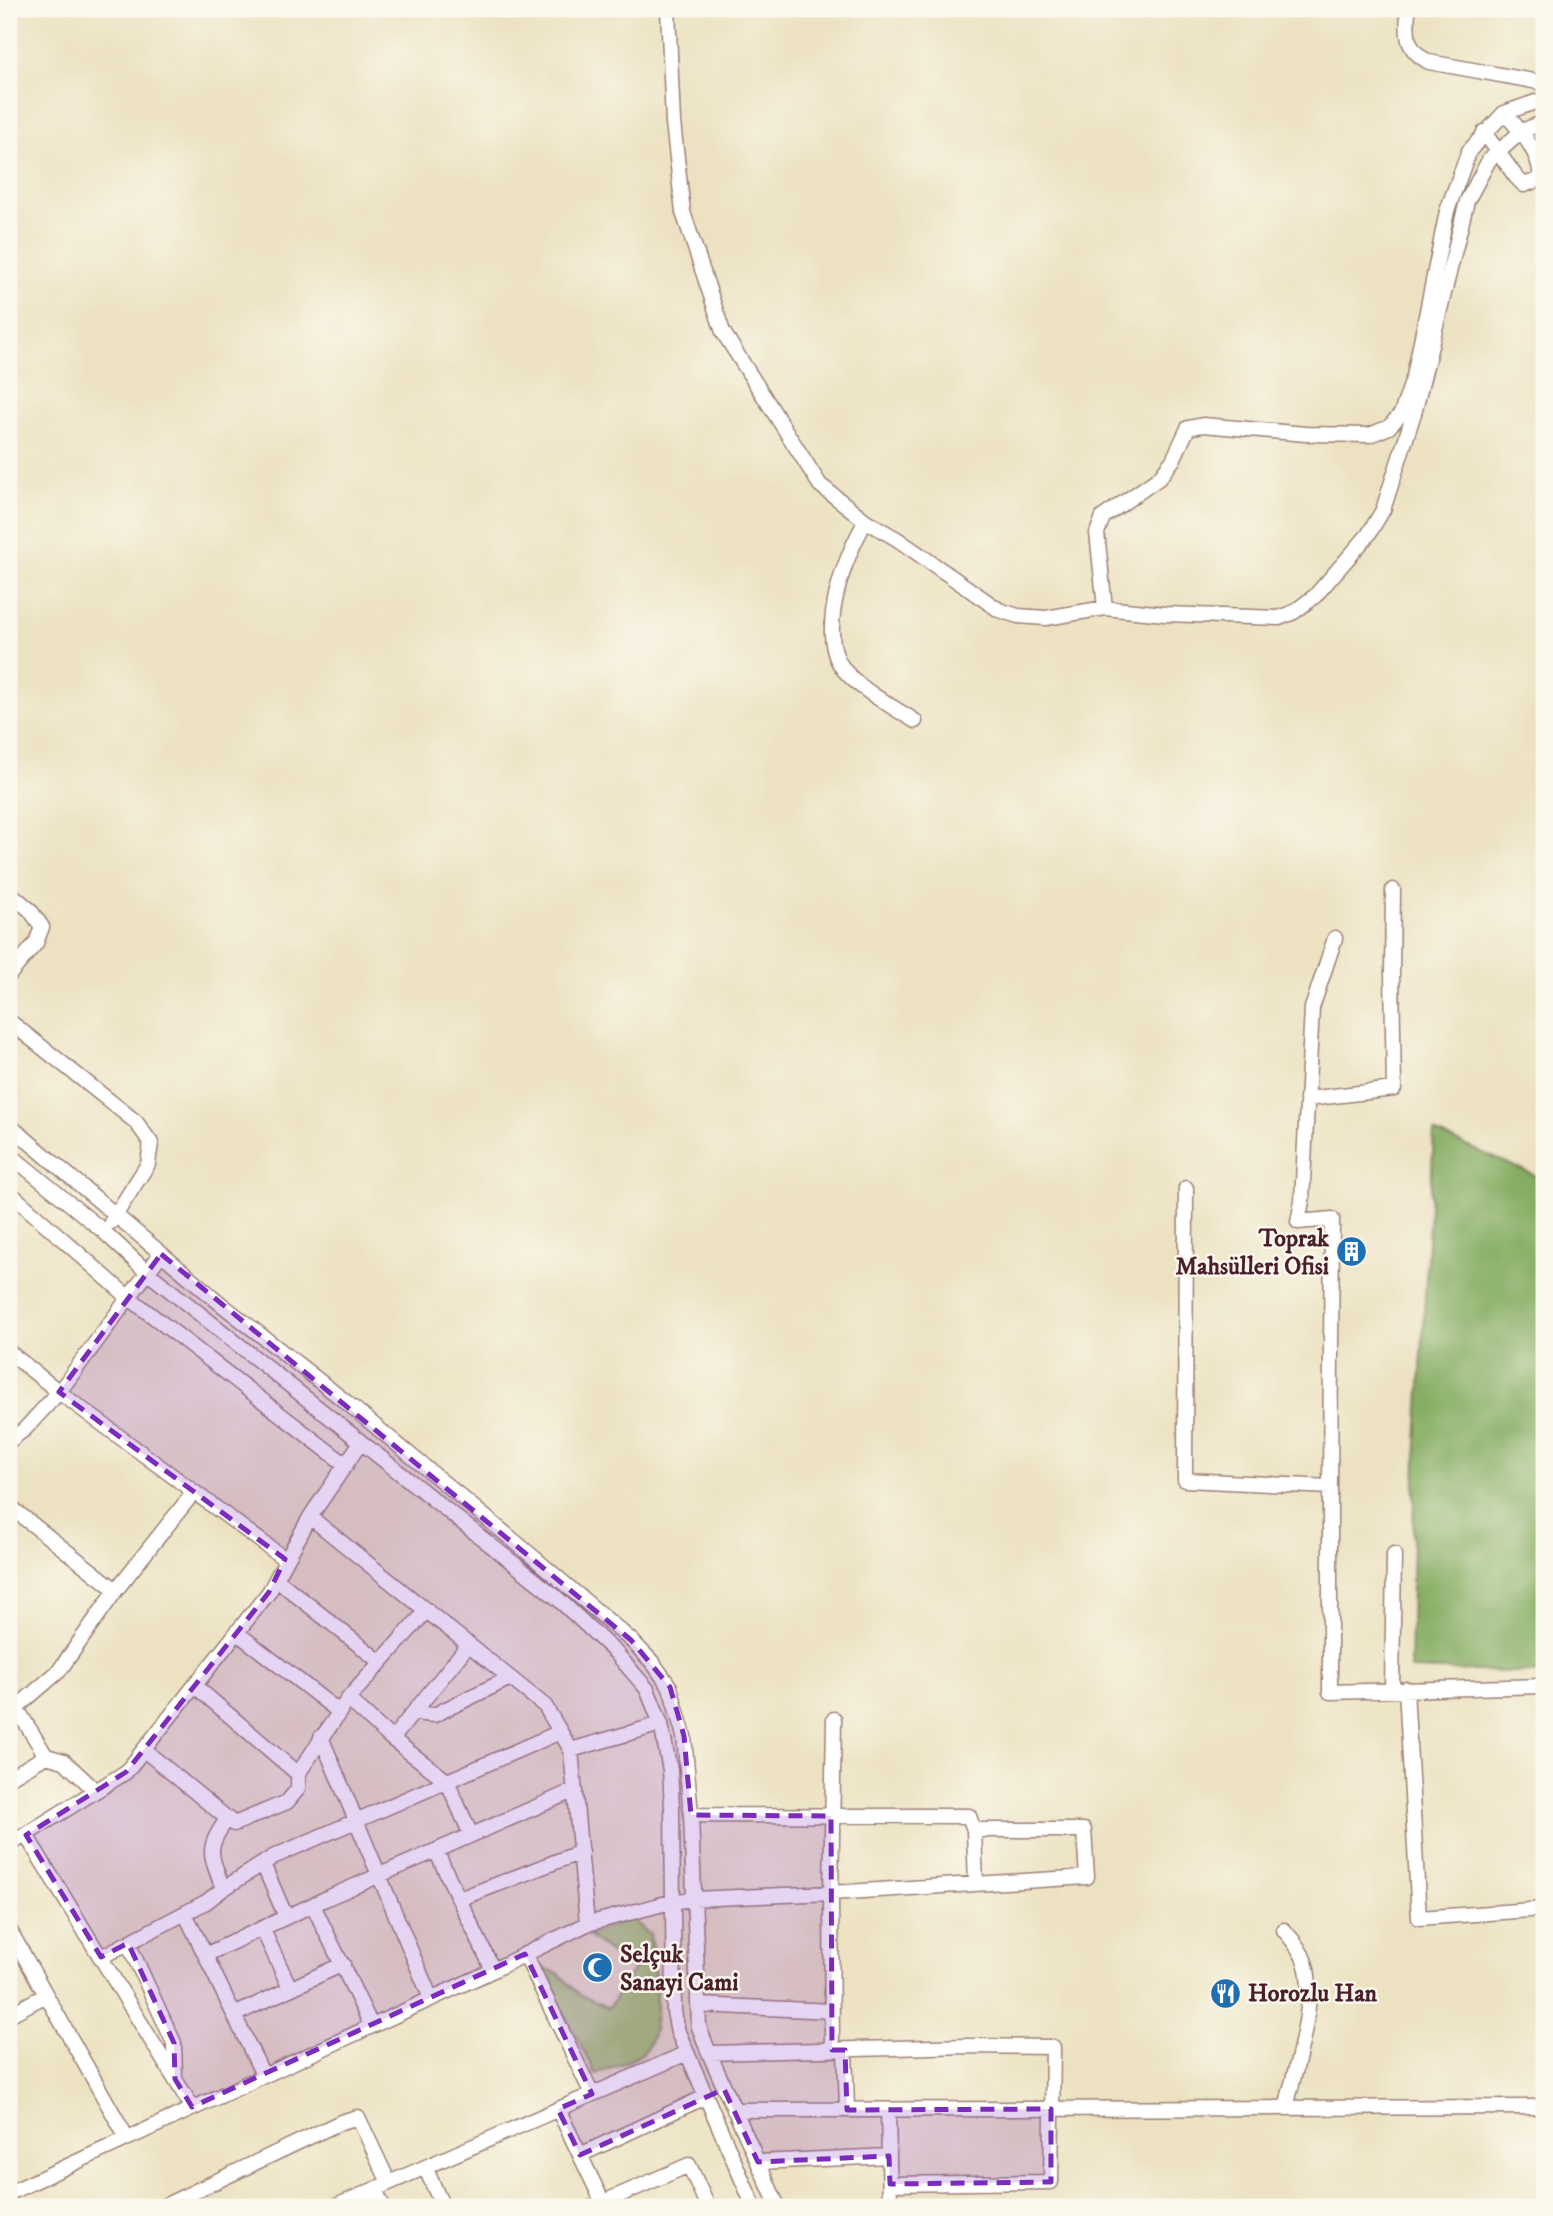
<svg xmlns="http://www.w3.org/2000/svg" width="1553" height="2216" viewBox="0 0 1553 2216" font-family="'IM FELL DW Pica',serif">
<rect width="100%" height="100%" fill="#fbf7ec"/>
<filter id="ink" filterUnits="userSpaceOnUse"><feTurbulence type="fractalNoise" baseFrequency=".0143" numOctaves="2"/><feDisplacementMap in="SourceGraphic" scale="14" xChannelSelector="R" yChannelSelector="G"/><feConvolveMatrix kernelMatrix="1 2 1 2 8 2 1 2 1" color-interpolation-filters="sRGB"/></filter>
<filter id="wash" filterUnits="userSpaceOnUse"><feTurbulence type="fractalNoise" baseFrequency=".00686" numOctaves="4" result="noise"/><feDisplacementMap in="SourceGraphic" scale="28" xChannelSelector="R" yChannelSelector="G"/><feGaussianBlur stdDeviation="1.57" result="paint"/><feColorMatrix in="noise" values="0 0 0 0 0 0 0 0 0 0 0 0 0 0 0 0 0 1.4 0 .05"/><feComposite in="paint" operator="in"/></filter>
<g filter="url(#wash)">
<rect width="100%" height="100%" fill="#ece2c1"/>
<path fill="#a9c971" stroke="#7a744e" stroke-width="2" d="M631 1918 650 1935C653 1963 666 2035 641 2054 629 2063 609 2068 595 2074L541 1968 558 1973 579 1994 608 2008 634 1970 588 1936Z"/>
<path fill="#86ad63" stroke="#686647" stroke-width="2" d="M1434 1132 1544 1179V1673L1410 1669 1414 1498Z"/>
</g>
<g filter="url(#ink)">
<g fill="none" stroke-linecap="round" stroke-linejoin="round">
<defs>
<path id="minor" d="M668 9 673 122 683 212 723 332 820 485 866 521 897 539 999 610 1018 616 1046 618 1105 608 1165 614 1279 618 1294 612 1315 596 1368 535 1383 510 1415 410 1467 201 1489 160 1522 131 1544 122
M1408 9C1407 33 1404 49 1429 62L1544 83
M1484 132 1516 177 1524 185 1540 179C1543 156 1519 128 1504 113
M866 521C845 555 815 635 844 670 863 692 892 706 915 721
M1105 608 1097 533 1103 517 1159 478 1173 460 1188 428 1203 425 1306 434 1370 435 1389 427 1401 414 1414 376 1447 211 1469 151 1504 113 1544 99
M9 892 30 910 42 927 36 943 9 975
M9 1021 136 1122 151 1143 148 1164 111 1222
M1307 1099 1394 1089 1392 973 1393 890
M9 1125 221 1304 346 1402 513 1540 631 1640 653 1663 670 1687 684 1736 691 1815 699 2027 709 2053 778 2207
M9 1154 102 1230 147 1272 556 1597 616 1653 647 1689 661 1724 670 1770 672 1807 674 2012 678 2032 754 2207
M1186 1188 1185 1480 1330 1487V1692L1544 1686
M9 1192 128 1297 346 1465
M9 1352 59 1392 285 1559
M9 1441 25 1429 59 1392 161 1254
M361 1442 310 1517 545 1706 571 1750 587 1924
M1330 1487 1332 1219 1298 1222 1302 1201 1312 1008 1335 938
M9 1506 116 1590
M276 1579 379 1661
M236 1632 338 1711
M195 1686 298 1774 348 1699 427 1610
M1392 1689 1394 1554
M1406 1689 1419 1918 1544 1909
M9 1696 46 1756 9 1778
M348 1699 392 1739 447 1781 471 1835
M16 1708 59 1671 116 1590 194 1492
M413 1713 434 1715 510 1678
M321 1737 431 1999
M392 1739 469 1644
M144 1750 234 1824 287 1802 298 1789V1774
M571 1750 661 1724
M46 1756 64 1761 96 1791
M691 1815 969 1816 974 1830H1084L1087 1877 831 1893 832 2050
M974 1830 976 1884
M26 1835 192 2107
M9 1845 126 1772 269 1592 310 1517
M436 1851 493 1970
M263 1864 286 1917
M223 1889 273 1857 560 1732
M459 1899 581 1852
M313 1905 371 2025
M185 1913 263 2075
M262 1928 290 1988
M9 1929 46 1995 9 2015
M1284 1930C1292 1939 1301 1950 1305 1962 1318 2000 1295 2068 1286 2108
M128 1943 174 2043 175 2078
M525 1954 592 2094
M205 1955 325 1899 575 1790
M101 1957 206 1902 223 1889C211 1854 204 1850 228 1818
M46 1995 127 2138
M698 2005 832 2011
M234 2015 343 1964
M845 2050 847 2110
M709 2053 968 2046 1053 2047 1051 2182 890 2184
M558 2109 605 2207
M734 2110 1544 2107
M580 2155 705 2097
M758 2162 889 2156
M425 2167 443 2207
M375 2189 383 2207
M9 2193 485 1974 587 1924 671 1902 693 1899 831 1893 834 1719
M162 2207 341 2122 358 2117 389 2183
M334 2207 687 2053
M592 2207 689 2165 708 2207
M882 2207H890L888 2110"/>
</defs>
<use href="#minor" stroke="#9b8076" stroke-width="17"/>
<use href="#minor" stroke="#fff" stroke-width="14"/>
</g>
</g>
<path fill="#7b2cbf" fill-opacity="0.2" stroke="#7b2cbf" stroke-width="5" stroke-dasharray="14 9" stroke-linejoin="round" d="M161 1254 631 1640 670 1687 684 1736 691 1815 831 1816 832 2050H845L847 2110 1051 2109V2182L890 2184 889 2156 758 2162 724 2089 580 2155 558 2109 592 2094 525 1954 192 2107 175 2079 174 2043 128 1943 101 1957 26 1835 126 1772 269 1592 285 1559 59 1392Z"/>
<defs>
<symbol id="building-disc" viewBox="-11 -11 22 22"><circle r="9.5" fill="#1f6fb2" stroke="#fbf7ec"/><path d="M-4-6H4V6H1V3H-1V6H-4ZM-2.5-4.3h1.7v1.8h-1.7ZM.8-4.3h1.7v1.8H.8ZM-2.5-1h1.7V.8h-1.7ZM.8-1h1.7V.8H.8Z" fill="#fff"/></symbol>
<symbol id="mosque-disc" viewBox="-11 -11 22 22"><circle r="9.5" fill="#1f6fb2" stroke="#fbf7ec"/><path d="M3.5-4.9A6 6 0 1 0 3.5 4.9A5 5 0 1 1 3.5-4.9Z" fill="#fff"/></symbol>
<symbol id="restaurant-disc" viewBox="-11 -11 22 22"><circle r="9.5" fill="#1f6fb2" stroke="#fbf7ec"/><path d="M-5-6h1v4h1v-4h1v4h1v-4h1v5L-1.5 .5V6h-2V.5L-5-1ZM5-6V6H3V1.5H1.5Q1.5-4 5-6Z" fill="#fff"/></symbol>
</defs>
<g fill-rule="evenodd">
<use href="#building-disc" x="1334" y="1234" width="35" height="35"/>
<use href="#mosque-disc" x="580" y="1950" width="35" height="35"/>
<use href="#restaurant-disc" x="1208" y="1976" width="35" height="35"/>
</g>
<g text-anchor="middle" stroke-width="5" stroke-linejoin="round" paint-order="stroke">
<g font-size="24" font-weight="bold" fill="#4a1f2b" stroke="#fbf7ec" text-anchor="start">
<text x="1329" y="1246" text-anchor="end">Toprak<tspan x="1329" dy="28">Mahsülleri Ofisi</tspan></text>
<text x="620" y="1962">Selçuk<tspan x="620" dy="28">Sanayi Cami</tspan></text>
<text x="1248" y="2001">Horozlu Han</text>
</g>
</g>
<rect width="1553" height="2216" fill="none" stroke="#fbf7ec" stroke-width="35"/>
</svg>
